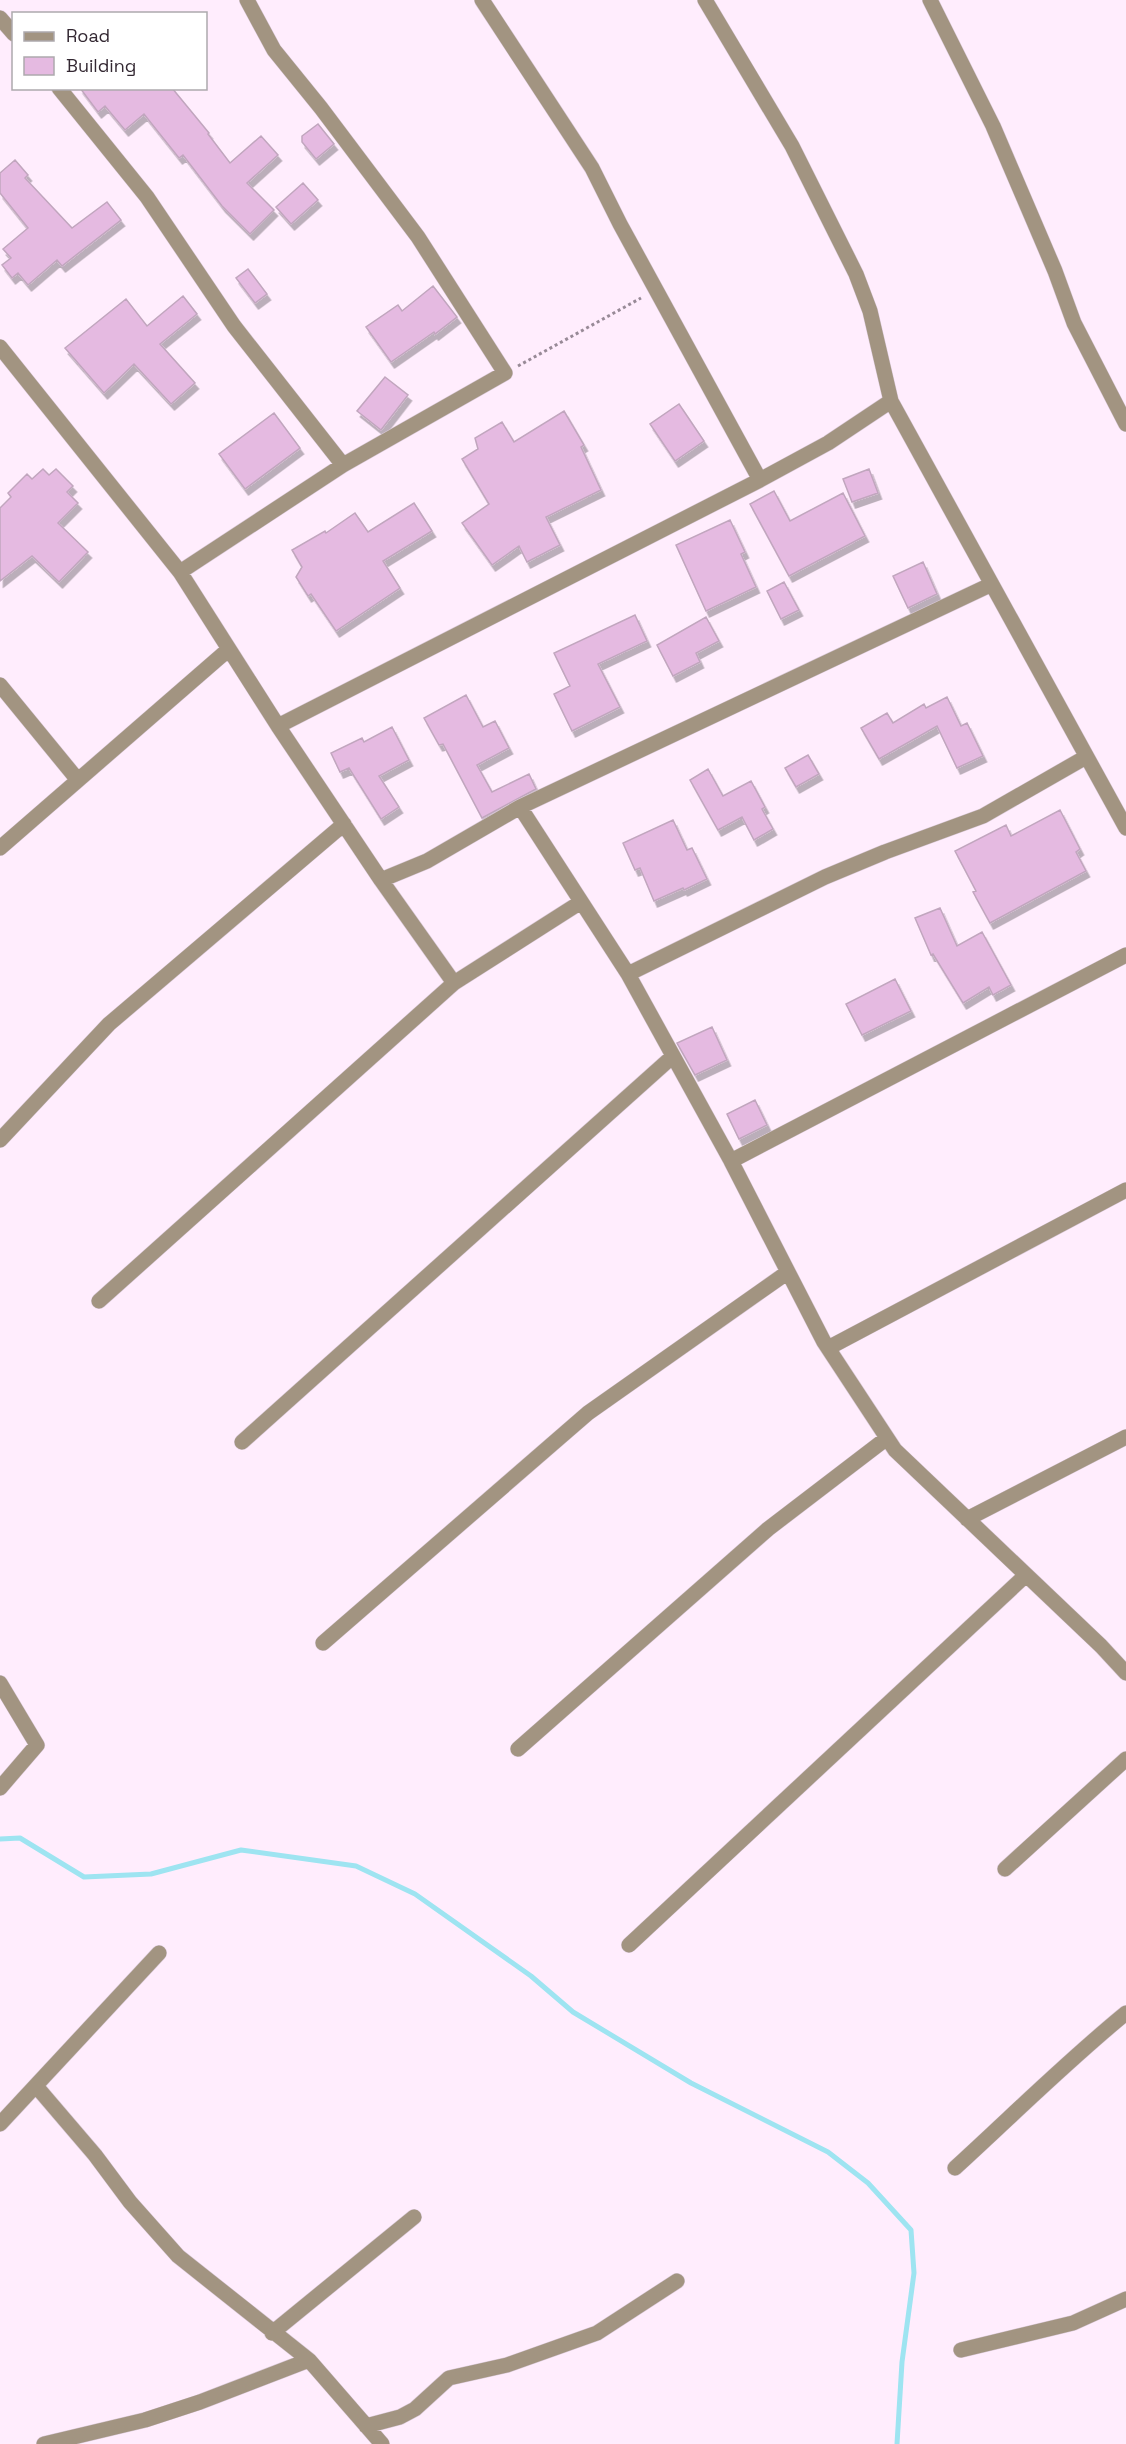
<svg xmlns="http://www.w3.org/2000/svg" width="1126" height="2444" viewBox="0 0 1126 2444" font-family="'Space Grotesk',sans-serif">
<defs>
<filter id="shadow"><feDropShadow dx="3.5" dy="6" stdDeviation="0" flood-color="#0004"/></filter>
</defs>
<rect width="100%" height="100%" fill="#ffedfd"/>
<g fill="none" stroke-linecap="round" stroke-linejoin="round">
<path stroke="#9ee4f1" stroke-width="5" d="M0 1839 20 1838 84 1877 151 1874 241 1850 356 1866 415 1894 531 1976 573 2012 691 2083 828 2152 868 2183 911 2230 914 2273 902 2362 897 2444"/>
</g>
<path fill="#e5bae1" stroke="#c1a6be" stroke-width="1.5" filter="url(#shadow)" d="M80 88H172L209 133 208 134 230 163 261 136 278 155 247 183 274 210 250 234 222 206 183 155 179 158 144 114 125 130 105 106 98 112Z
M318 124 334 144 316 159 302 142V136Z
M15 160 28 175 25 178 72 228 107 202 121 220 62 266 57 260 28 285 18 273 12 278 2 265 11 258 3 249 28 228 0 193V173Z
M303 183 318 200 291 224 276 207Z
M248 269 267 294 255 303 236 278Z
M433 286 457 317 435 334 434 332 391 362 366 327 398 305 402 311Z
M183 296 197 314 160 344 195 383 171 404 134 364 104 393 65 348 126 299 147 326Z
M385 377 408 395 381 430 357 411Z
M679 404 704 441 675 461 650 424Z
M564 411 584 445 581 447 601 490 546 517 560 545 527 562 519 546 492 565 462 523 489 504 462 459 478 449 475 438 502 422 514 442Z
M274 413 300 448 245 489 219 454Z
M43 469 49 475 56 469 73 486 67 492 78 503 58 523 88 552 59 582 32 556 0 581V508L11 497 8 493 27 474 32 479Z
M869 469 878 493 852 502 843 479Z
M774 491 790 521 843 493 865 536 789 576 750 504Z
M414 503 432 531 383 561 400 588 336 631 311 594 308 596 296 577 302 567 292 550 325 531 326 533 355 513 368 532Z
M730 520 745 552 741 554 756 587 706 611 676 545Z
M923 562 937 594 908 608 893 576Z
M784 582 799 610 781 619 767 591Z
M635 615 647 641 598 664 620 707 572 731 554 694 570 686 554 653Z
M706 617 719 641 696 653 700 662 673 676 657 645Z
M466 695 483 727 495 721 509 748 477 765 492 792 529 774 536 789 482 818 443 744 439 745 424 718Z
M947 697 961 726 967 723 983 756 957 768 937 726 879 759 861 728 887 713 893 723 924 704 926 708Z
M392 727 409 760 379 776 399 807 381 819 349 768 340 772 331 753 362 738 364 742Z
M808 755 819 774 796 787 785 768Z
M708 769 723 796 751 781 765 807 762 809 773 829 754 840 742 817 718 830 690 780Z
M1060 810 1080 849 1076 852 1086 871 990 923 973 892 976 891 955 851 1006 825 1011 836Z
M673 820 687 850 692 848 707 879 684 890 683 888 654 901 640 868 635 870 623 843Z
M940 908 957 946 982 932 1011 985 993 995 989 987 963 1003 933 954 931 955 915 918Z
M895 979 911 1011 862 1035 846 1004Z
M712 1027 727 1060 695 1075 677 1043Z
M755 1100 767 1125 739 1139 727 1114Z"/>
<g fill="none" stroke-linecap="round" stroke-linejoin="round">
<defs>
<path id="street" d="M482 0 592 168 620 224 760 480
M705 0 792 146 856 274 870 311 891 401 1126 828
M930 0 993 126 1055 271 1074 323 1126 424
M0 18 14 34
M59 88 147 197 234 326 343 465
M0 347 180 572 278 726 381 880 454 983
M180 572 343 465 505 373 418 237 321 108 274 50 247 0
M0 685 77 779
M278 726 760 480 828 443 891 401
M520 807 628 974 731 1161 824 1342 830 1347 1126 1190
M0 848 229 649
M381 880 427 861 520 807 990 585
M628 974 825 877 885 852 983 816 1086 757
M0 1140 109 1024 344 824
M731 1161 1126 955
M99 1301 454 983 581 902
M824 1342 895 1450 1101 1646 1126 1673
M242 1442 672 1057
M967 1519 1126 1437
M323 1643 588 1413 788 1272
M0 1683 37 1745 0 1788
M518 1749 768 1529 887 1438
M1005 1869 1126 1759
M629 1945 1026 1575
M36 2086 95 2155 130 2202 178 2256 309 2360 382 2444
M0 2124 159 1953
M955 2168C1012 2116 1066 2062 1126 2013
M272 2333 414 2217
M961 2350 1073 2323 1126 2299
M366 2426 400 2417 415 2409 449 2378 507 2365 597 2333 677 2281
M44 2444 145 2420 200 2402 309 2360"/>
</defs>
<use href="#street" stroke="#dacad8" stroke-width="16"/>
<path stroke="#988a97" stroke-width="3" stroke-dasharray="3 3" stroke-linecap="butt" d="M518 366 641 298"/>
<use href="#street" stroke="#a29481" stroke-width="15"/>
</g>
<rect x="12" y="12" width="195" height="78" fill="#ffffff" stroke="#ada9ad" stroke-width="1.5"/>
<rect x="24" y="32" width="30" height="9" fill="#a29481" stroke="#ada9ad" stroke-width="1.5"/>
<text x="66" y="42" font-size="18" fill="#332832">Road</text>
<rect x="24" y="57" width="30" height="18" fill="#e5bae1" stroke="#ada9ad" stroke-width="1.5"/>
<text x="66" y="72" font-size="18" fill="#332832">Building</text>
</svg>
